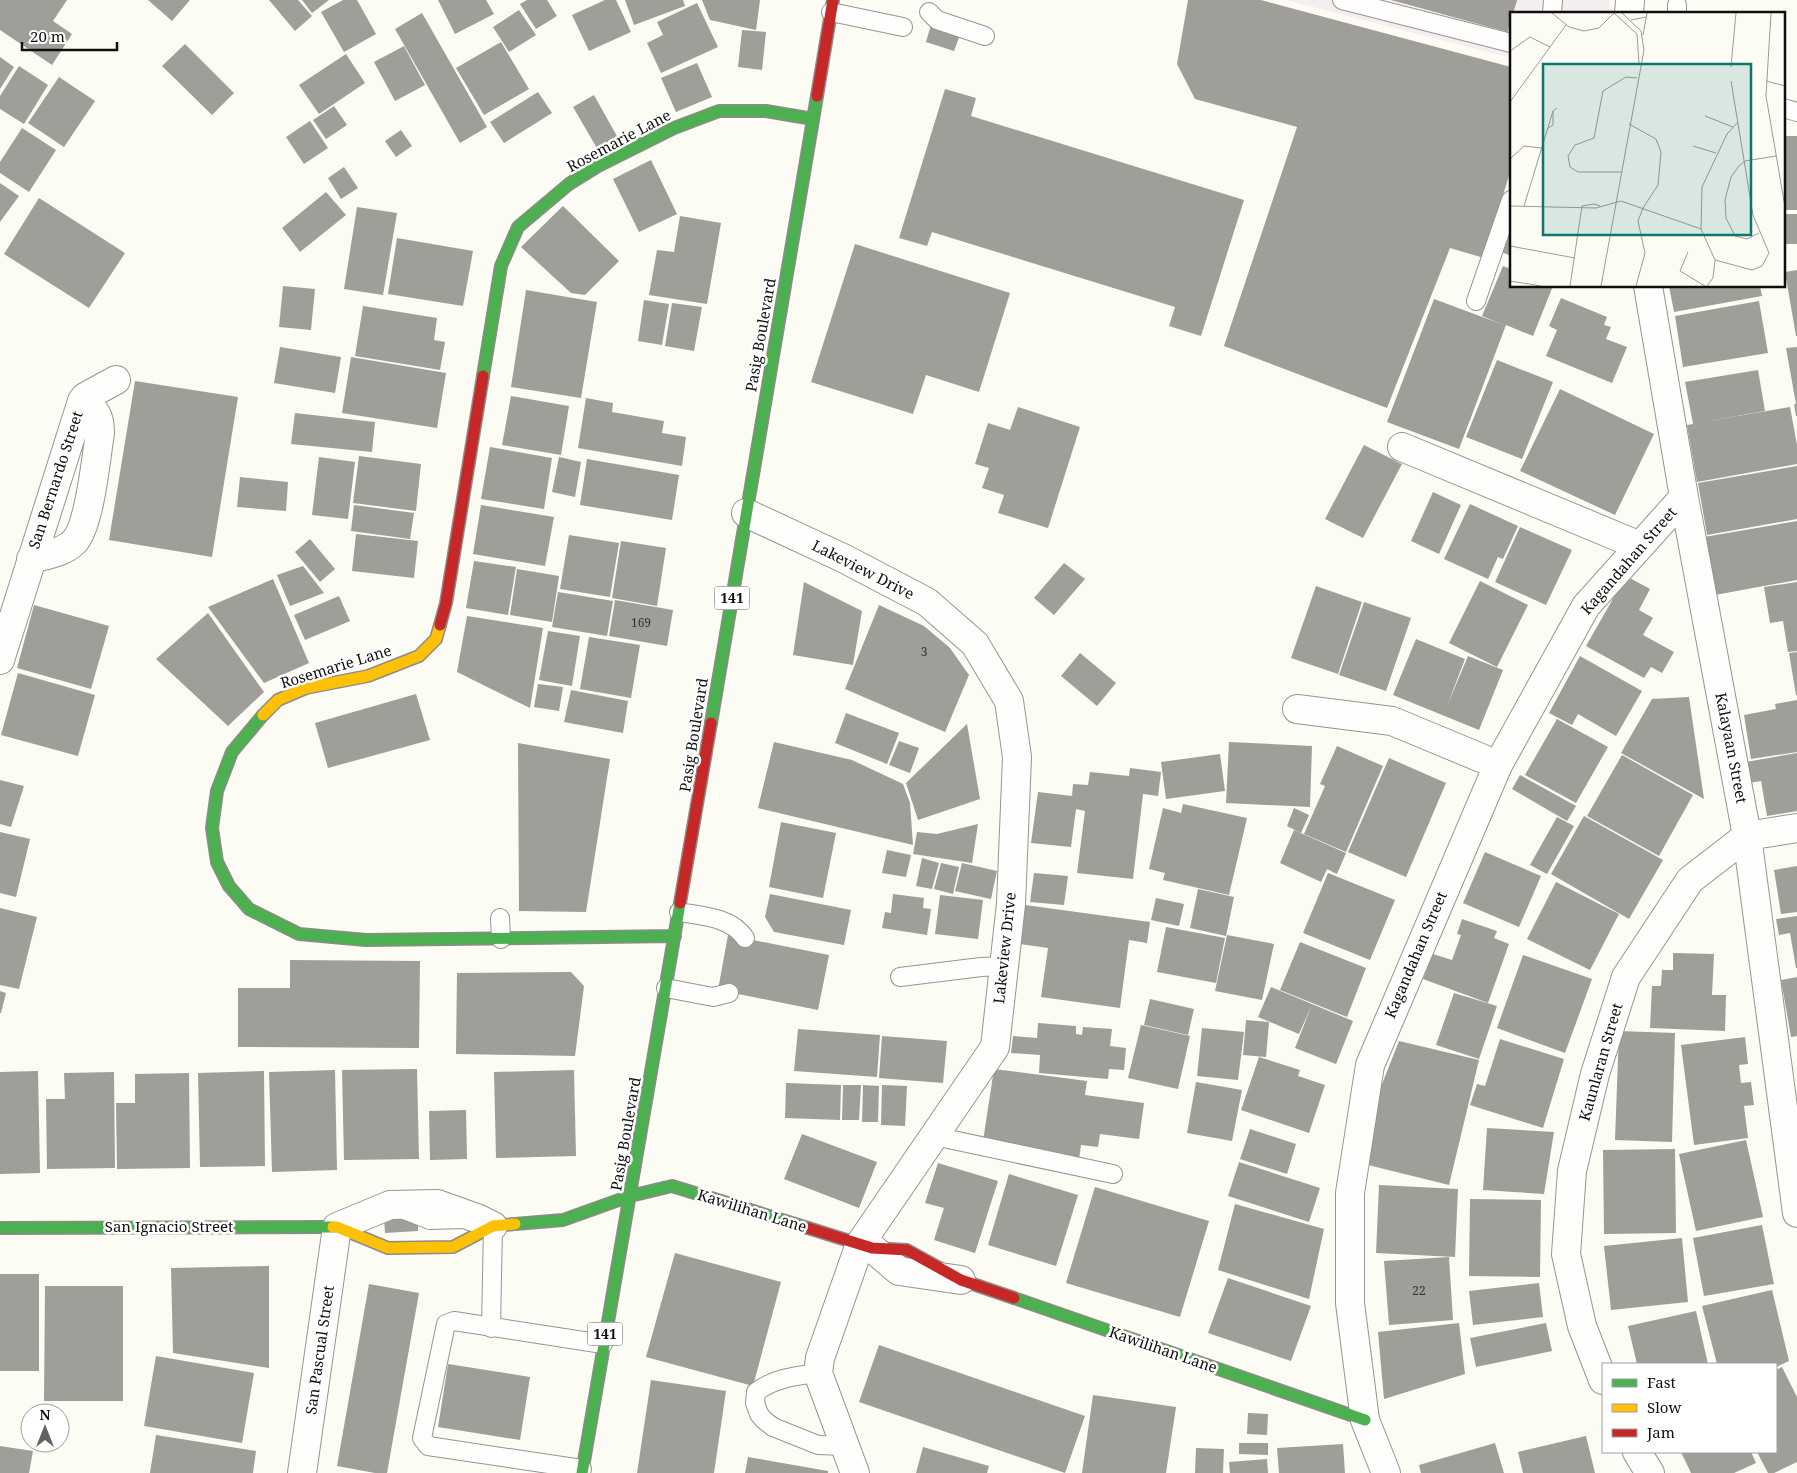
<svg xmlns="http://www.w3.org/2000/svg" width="1797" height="1473" viewBox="0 0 1797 1473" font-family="'Noto Serif',serif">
<rect width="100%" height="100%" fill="#fcfbf4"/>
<path fill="#f4eef0" d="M1286 0H1610L1609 14H1511V58Z"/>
<path fill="#a09e99" d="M0 0H67L53 21 72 34 52 65 0 30Z
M148 0H190L172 21Z
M269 0H298L312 16 295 31Z
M302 0H329L312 13Z
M343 0H357L376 34 344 52 321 12Z
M438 0H486L494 14 455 34Z
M527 0H547L557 16 536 29 520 4Z
M605 0H616L631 32 589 51 572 15Z
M625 0H683L685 6 634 25Z
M702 0H760L756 30 710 20Z
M1188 0H1261L1511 67V169L1484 258 1450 248 1387 408 1224 346 1297 127 1195 99 1177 64Z
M1391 0H1517L1513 14H1511L1508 32Z
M697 3 718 47 661 73 647 43 663 35 657 22Z
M519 10 536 35 509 52 493 27Z
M422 13 487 127 460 143 395 29Z
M931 25 960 35 954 51 926 42Z
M742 30 766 32 762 70 738 67Z
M501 42 529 89 484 115 456 68Z
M185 44 234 93 212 115 162 66Z
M404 46 425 85 395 101 374 62Z
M346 54 365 83 319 114 299 85Z
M0 57 14 67 0 89Z
M697 63 712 97 676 112 661 78Z
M19 66 48 85 24 124 0 109V96Z
M59 77 95 101 64 147 28 123Z
M945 89 976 98 971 116 1244 200 1201 336 1169 326 1175 307 932 232 927 246 899 238Z
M538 92 552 113 504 143 490 122Z
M594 95 618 138 598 150 573 107Z
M334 106 347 125 326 139 313 120Z
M310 121 328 148 304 164 286 137Z
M22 128 56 150 29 192 0 173V162Z
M401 130 412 146 396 157 385 141Z
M1783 136H1797V210H1783Z
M651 160 677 214 639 232 613 179Z
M344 167 358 188 341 199 328 178Z
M0 183 19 196 0 222Z
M326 192 346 215 300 252 282 228Z
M39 198 125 253 89 308 4 254Z
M563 206 619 261 585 295 571 293 521 247Z
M357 207 397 213 383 295 344 289Z
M1783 214H1797V244H1783Z
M680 216 721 223 707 304 649 295 657 250 674 252Z
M1511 217V256L1497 250Z
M397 238 473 251 463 306 388 294Z
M855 244 1010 293 979 392 926 375 913 414 811 382Z
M1503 266 1511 269V286H1553L1533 336 1506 325 1459 449 1387 422 1434 299 1504 325 1482 316Z
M1797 270V336H1796L1785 272Z
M283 286 315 289 311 330 279 327Z
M1669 286H1760L1762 296 1674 312Z
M526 290 597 302 581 398 511 387Z
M1561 298 1607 317 1604 325 1611 327 1606 339 1627 347 1612 383 1546 356 1557 330 1549 326Z
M644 300 669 304 662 345 638 341Z
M1759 301 1768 353 1683 367 1675 316Z
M672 303 702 307 694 351 665 346Z
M363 306 437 318 434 340 445 342 440 370 355 356Z
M280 347 341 357 335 393 274 383Z
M1797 347V416H1796L1794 404H1796L1786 348Z
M351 357 446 373 437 428 342 413Z
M1497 360 1553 382 1522 459 1466 437Z
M1758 370 1765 411 1697 423 1790 407 1797 445V464L1697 482 1687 425 1693 424 1685 382Z
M135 381 238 397 212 557 109 540Z
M1560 389 1654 434 1615 515 1520 471Z
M511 396 569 406 561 455 502 445Z
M586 398 613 403 612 412 664 421 662 433 686 437 682 466 578 448Z
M1018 407 1080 427 1048 528 998 513 1004 495 982 488 989 468 975 464 988 423 1010 430Z
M295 413 375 422 372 452 291 444Z
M1364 445 1402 464 1363 538 1325 519Z
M490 447 552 458 544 509 481 499Z
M359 456 421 464 416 511 353 503Z
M319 457 355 462 348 519 312 515Z
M559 457 581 462 575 497 552 492Z
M587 459 679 475 672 520 580 505Z
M1797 466V519L1707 535 1698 483Z
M240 477 288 482 286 511 237 507Z
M1433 492 1461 505 1439 554 1411 541Z
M1470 504 1518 526 1503 559 1498 557 1488 579 1444 559Z
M354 505 414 513 410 539 351 531Z
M481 505 554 517 545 566 473 554Z
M1797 521V580L1715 595 1704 537Z
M1520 527 1572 550 1546 605 1495 582Z
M356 534 418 541 414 578 352 571Z
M569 535 619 543 610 597 560 589Z
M310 539 335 569 320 582 295 552Z
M621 541 666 548 657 606 612 598Z
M474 561 516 567 508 615 466 608Z
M1064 563 1085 579 1054 615 1034 598Z
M303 566 324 593 290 606 277 575Z
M517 569 559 576 552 622 510 615Z
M1626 576 1650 589 1639 610 1653 618 1643 635 1674 652 1662 673 1651 667 1644 678 1586 646Z
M273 579 309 663 264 683 208 607Z
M1480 581 1528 605 1497 667 1449 643Z
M804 582 862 611 853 665 793 655Z
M1797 582V651L1788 652 1783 621 1770 623 1764 587Z
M1316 586 1362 602 1338 674 1291 658Z
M558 592 613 601 607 636 552 627Z
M339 596 350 621 305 640 294 615Z
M615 600 673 610 667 646 609 636Z
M1364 602 1411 618 1386 691 1339 675Z
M34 605 109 626 91 689 17 668Z
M879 605 924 626 950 648 969 675 945 732 845 689Z
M208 613 264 692 228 726 156 659Z
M467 616 543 628 530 708 457 672Z
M548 631 580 636 572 686 539 680Z
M589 637 640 645 631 698 580 689Z
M1416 639 1465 659 1447 706 1468 656 1503 670 1479 730 1393 695Z
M1797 652V695H1796L1789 653Z
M1080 653 1116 683 1097 706 1061 676Z
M1580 656 1642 691 1616 736 1578 714 1572 725 1549 713Z
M18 673 95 695 78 756 1 735Z
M538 684 563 687 559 711 534 707Z
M571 690 628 701 623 733 564 722Z
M416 694 430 740 328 768 315 723Z
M1689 697 1704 799 1621 753 1652 699Z
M1797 700V752L1751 759 1744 715 1776 709 1775 704Z
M846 713 899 733 887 764 835 743Z
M1557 719 1608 747 1576 803 1525 775Z
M967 724 980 799 918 820 906 783Z
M899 741 919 748 910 773 889 765Z
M774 742 852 760 903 784 910 803 913 845 758 808Z
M1229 742 1312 746 1310 807 1226 803Z
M518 743 610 759 586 912 519 911Z
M1337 746 1383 766 1346 852 1304 834 1325 786 1320 784Z
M1797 753V811L1767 816 1761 781 1749 783 1746 762Z
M1220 754 1225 791 1166 799 1161 762Z
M1622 755 1693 795 1659 856 1587 816Z
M1389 758 1446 783 1406 877 1348 852Z
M1130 768 1161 772 1158 796 1143 794 1133 879 1077 873 1085 811 1076 809 1071 847 1031 843 1038 792 1072 796 1073 784 1088 785 1090 772 1129 776Z
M1520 775 1576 806 1567 821 1512 789Z
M0 780 24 786 11 827 0 824Z
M1183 804 1247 818 1229 895 1163 880 1165 873 1149 869 1163 808 1181 813Z
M1294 808 1309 815 1301 833 1287 826Z
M1584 816 1663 860 1629 919 1551 874Z
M1557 817 1574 826 1547 874 1530 865Z
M781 822 836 833 823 898 769 887Z
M978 824 972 863 913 854 917 832 937 834Z
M1294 830 1346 853 1337 874 1327 869 1321 882 1280 863Z
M0 832 30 839 16 897 0 893Z
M887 850 911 855 906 877 882 873Z
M1485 852 1541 876 1519 927 1463 903Z
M922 858 939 863 932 889 916 886Z
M941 863 959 867 953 894 934 889Z
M962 863 997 871 991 899 955 891Z
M1797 866V912L1781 914 1774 870Z
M1034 873 1068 876 1064 905 1030 902Z
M1328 873 1395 900 1370 960 1303 933Z
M1556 882 1619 914 1590 970 1527 939Z
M1198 889 1234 897 1226 936 1190 928Z
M770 894 851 910 844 945 774 932 765 917Z
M893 894 924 898 923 908 931 909 927 935 882 928 885 912 891 913Z
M940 895 983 900 978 939 935 934Z
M1156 898 1184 904 1179 926 1151 920Z
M1025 905 1150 922 1147 943 1129 940 1120 1008 1041 997 1048 948 1020 944Z
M0 908 37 917 19 989 0 985Z
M1797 916V968H1796L1790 933 1779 935 1776 919Z
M1462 919 1497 931 1494 938 1509 944 1488 1003 1423 979 1433 954 1452 960 1461 935 1457 934Z
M1166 927 1225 938 1216 983 1157 972Z
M728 935 829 955 818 1010 718 990Z
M1227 935 1274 944 1262 1000 1215 991Z
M1300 942 1366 968 1347 1017 1280 990Z
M1673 953 1714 954 1712 995H1726L1725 1031 1650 1028 1652 986H1661L1662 970H1673Z
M1523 955 1592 979 1565 1053 1497 1028Z
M290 960 420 961 419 1048 238 1047V988H290Z
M571 972 584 986 575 1056 456 1054 457 973Z
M1797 977V1036L1791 1037 1781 980Z
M1271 987 1353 1021 1336 1064 1295 1048 1311 1007 1299 1034 1258 1017Z
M0 991 6 993 1 1013H0Z
M1454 993 1497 1006 1479 1059 1436 1045Z
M1150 999 1194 1009 1188 1035 1144 1025Z
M1246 1020 1269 1022 1266 1057 1243 1055Z
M1038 1023 1076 1026V1034L1082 1035 1083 1027 1112 1029 1110 1046 1126 1048 1124 1070 1109 1069 1108 1079 1039 1073 1040 1055 1011 1053 1013 1036 1037 1038Z
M1141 1025 1190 1036 1178 1089 1128 1078Z
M1202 1028 1244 1032 1238 1080 1197 1076Z
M798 1029 880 1035 877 1077 794 1071Z
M1619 1031 1675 1033 1672 1142 1615 1140Z
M882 1036 947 1041 943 1083 879 1078Z
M1745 1037 1748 1064 1739 1065 1741 1083 1751 1082 1754 1105 1744 1106 1748 1138 1694 1145 1681 1045Z
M1500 1039 1564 1059 1543 1128 1470 1105 1477 1084 1485 1086Z
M1399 1041 1479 1060 1449 1185 1368 1165 1373 1107Z
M1259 1057 1300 1070 1298 1076 1325 1085 1309 1133 1241 1110Z
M417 1069 419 1159 344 1160 342 1070Z
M994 1069 1087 1081 1085 1095 1144 1103 1139 1139 1100 1134 1098 1147 1081 1145 1079 1160 983 1141Z
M335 1070 337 1170 272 1172 269 1072Z
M574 1070 576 1156 496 1158 494 1072Z
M38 1071 40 1173 0 1174V1072Z
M264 1071 265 1166 200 1167 198 1073Z
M114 1072 115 1168 47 1169 46 1099H65L64 1073Z
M189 1073 190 1168 117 1169 116 1103H135V1074Z
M1196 1082 1242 1090 1232 1141 1187 1133Z
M786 1083 841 1085 840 1120 785 1118Z
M843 1085H861L859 1120H842Z
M863 1085 879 1086 878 1122H862Z
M882 1085 907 1086 905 1126 881 1125Z
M466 1110 467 1159 430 1160 429 1111Z
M1487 1128 1554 1132 1544 1194 1483 1190Z
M1250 1129 1296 1144 1287 1174 1240 1159Z
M802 1134 877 1162 859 1208 784 1179Z
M1746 1140 1763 1217 1696 1231 1679 1154Z
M1675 1149 1676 1233 1604 1234 1603 1150Z
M1239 1162 1320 1188 1309 1222 1228 1196Z
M938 1163 998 1181 975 1253 934 1240 944 1208 925 1203Z
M1009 1174 1078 1195 1056 1266 988 1245Z
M1379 1185 1458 1189 1455 1257 1376 1253Z
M1095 1187 1209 1221 1180 1317 1066 1283Z
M1470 1199 1541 1200 1540 1277 1469 1276Z
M1235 1204 1324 1229 1309 1299 1218 1270Z
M418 1217V1231L385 1233 384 1218Z
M1762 1225 1774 1284 1704 1296 1693 1238Z
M1682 1238 1688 1302 1611 1310 1604 1246Z
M675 1253 781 1282 753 1386 646 1357Z
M1449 1257 1453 1320 1389 1325 1384 1261Z
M269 1266V1368L173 1353 171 1268Z
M0 1274H39V1371H0Z
M1228 1278 1311 1306 1291 1361 1208 1333Z
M1539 1283 1543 1317 1473 1325 1469 1291Z
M369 1284 419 1293 387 1473H375L337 1466Z
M45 1286H123V1401H44Z
M1772 1290 1789 1361 1776 1367V1364H1717L1702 1306Z
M1696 1311 1708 1364H1637L1628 1326Z
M1459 1323 1465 1374 1384 1399 1378 1332Z
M1546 1323 1552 1351 1476 1367 1470 1338Z
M879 1345 1085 1416 1065 1473 859 1402Z
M156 1356 254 1373 242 1443 144 1426Z
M448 1364 530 1377 520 1440 438 1427Z
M1782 1367 1797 1397V1462L1774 1473H1768L1757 1452H1776V1370Z
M651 1380 726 1391 714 1473H637Z
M1093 1395 1176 1407 1166 1473H1082Z
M1248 1413 1268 1414 1267 1435 1247 1434Z
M156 1435 256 1451 253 1473H150Z
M1586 1436 1595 1473H1523L1518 1452Z
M1239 1443H1268V1455L1239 1454Z
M1495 1443 1504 1473H1421L1419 1465Z
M1343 1444 1345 1473H1279L1277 1448Z
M0 1446 33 1451 29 1473H0Z
M923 1447 989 1466 987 1473H916Z
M1196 1448 1224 1449 1223 1473H1195Z
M1681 1452H1751L1756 1463 1734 1473H1691Z
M748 1457 828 1471V1473H745Z
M1267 1459 1268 1473H1230L1229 1462Z"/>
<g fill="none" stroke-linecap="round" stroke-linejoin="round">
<defs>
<path id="lane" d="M1342 0 1511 43
M1677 5V14
M831 12 903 27
M929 12 937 20 985 36
M1552 13 1553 0
M1783 108 1797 112
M1476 301 1511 200
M679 912C702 916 731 917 745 938
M500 918 501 939
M900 977 981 967 1004 966
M666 988 713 997 729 993
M934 1136 1113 1174
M402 1209 430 1220 464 1219
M491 1328 493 1226
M818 1373C796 1376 774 1378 756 1392L755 1403 759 1414 764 1420 773 1427 818 1445 845 1446
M582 1469 428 1446 422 1438 446 1324 454 1321 603 1344"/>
<path id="street" d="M1629 14 1630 0
M1648 286 1684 497 1747 836 1797 1213
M1402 447 1640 546
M746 513 843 558 927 602 975 644 1009 701 1017 757 1011 904 995 1047 860 1244 820 1358 818 1373 855 1473
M31 559C45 555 63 553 74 542 90 526 96 457 100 433 100 415 96 411 82 401
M0 660 82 401 85 397 116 380
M1297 709 1392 721 1498 765
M872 1248 899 1271 961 1280
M1603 1380 1582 1326 1566 1254 1572 1171 1595 1074 1626 977 1690 880 1747 836 1797 828
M1637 1452 1650 1473
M302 1473 337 1227 390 1205 437 1204 479 1219 493 1226
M1386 1473 1365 1420 1350 1303V1193L1370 1065 1498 765 1586 606 1684 497"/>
<path id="fast" d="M483 376 501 266 518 227 569 184 598 166 674 128 719 111H766L813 119
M263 715 232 752 217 791 212 828 217 862 229 886 249 909 299 934 366 940 675 936
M711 723 817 96
M515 1224 563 1220 630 1196 672 1186 808 1228
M0 1228 333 1227
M1014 1298 1365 1420
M582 1473 680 903"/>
<path id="slow" d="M263 715 278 700 306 688 368 676 419 656 436 639 440 625
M333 1227H337L388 1248 453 1247 493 1226 515 1224"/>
<path id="jam" d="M817 96 833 0
M440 625 446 603 483 376
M680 903 711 723
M808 1228 872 1248 907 1250 961 1280 1014 1298"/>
</defs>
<use href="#lane" stroke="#969592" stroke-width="20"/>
<use href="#street" stroke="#969592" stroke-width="30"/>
<use href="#fast" stroke="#8c8c89" stroke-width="14"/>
<use href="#slow" stroke="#8c8c89" stroke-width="14"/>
<use href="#jam" stroke="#8c8c89" stroke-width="14"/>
<use href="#lane" stroke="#fffefd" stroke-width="18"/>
<use href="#street" stroke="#fffefd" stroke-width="28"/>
<use href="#fast" stroke="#4caf50" stroke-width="11"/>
<use href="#slow" stroke="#ffc107" stroke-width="11"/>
<use href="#jam" stroke="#c62828" stroke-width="11"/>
</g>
<g text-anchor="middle" stroke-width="5" stroke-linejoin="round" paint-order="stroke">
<g font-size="12" fill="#333332">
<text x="641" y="627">169</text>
<text x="924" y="656">3</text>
<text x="1419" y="1295">22</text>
</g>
<g fill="#fff" stroke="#575757" stroke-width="1">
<rect x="714.5" y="586.5" width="35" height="23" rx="4"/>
<rect x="587.5" y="1322.5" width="35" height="23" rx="4"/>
</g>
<g font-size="14" font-weight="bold" fill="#0f0f0f">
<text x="732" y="603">141</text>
<text x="605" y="1339">141</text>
</g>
<g font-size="15" fill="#0f0f0f" stroke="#fff">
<text transform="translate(619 141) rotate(-28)" y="5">Rosemarie Lane</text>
<text transform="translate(761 335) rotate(-80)" y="5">Pasig Boulevard</text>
<text transform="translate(56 480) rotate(-72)" y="5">San Bernardo Street</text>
<text transform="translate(1629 561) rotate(-49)" y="5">Kagandahan Street</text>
<text transform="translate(863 570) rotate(27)" y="5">Lakeview Drive</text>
<text transform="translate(336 667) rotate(-17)" y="5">Rosemarie Lane</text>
<text transform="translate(694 735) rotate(-81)" y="5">Pasig Boulevard</text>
<text transform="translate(1731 748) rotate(79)" y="5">Kalayaan Street</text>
<text transform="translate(1005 948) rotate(-84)" y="5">Lakeview Drive</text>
<text transform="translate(1416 955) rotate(-67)" y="5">Kagandahan Street</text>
<text transform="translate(1601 1062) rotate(-74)" y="5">Kaunlaran Street</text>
<text transform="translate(626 1134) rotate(-80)" y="5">Pasig Boulevard</text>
<text transform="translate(752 1211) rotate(17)" y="5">Kawilihan Lane</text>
<text x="169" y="1232">San Ignacio Street</text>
<text transform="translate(320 1350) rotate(-82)" y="5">San Pascual Street</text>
<text transform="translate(1163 1350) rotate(19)" y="5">Kawilihan Lane</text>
</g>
</g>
<g transform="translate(1510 12)">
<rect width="275" height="275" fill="#fcfbf4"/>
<path fill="none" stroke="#9d9d98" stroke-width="1" d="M42 1 59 15 74 19 89 16 104 1M104 1 127 22 129 51M261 1 256 84 275 195M121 8 136 5M133 23 137 1M0 39 20 25 40 35M221 55 226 1M256 69 275 74M0 90 56 13M195 104 223 115M119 112 146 127 151 140 148 173 133 196 128 209 135 241 126 274M37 117 43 113V99M183 134 206 141M0 147 14 134 31 136M111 160H68L60 155 58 144 65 133 84 126 93 79 116 65 127 66M0 194 86 196 111 189 191 217M14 194 43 99 47 96M72 194 84 192 90 194M249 221 237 227 225 224 216 206 215 188 221 165 229 154 235 149 266 144M0 234 65 246M178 240 170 259 195 274M205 248 242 258 252 254 259 241 243 203 221 69M0 269 31 274M60 274 72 194M91 274 134 38 131 19 112 1M197 274 203 266 205 248 191 217 192 175 217 122 228 110"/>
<path fill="#0f766e" fill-opacity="0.15" stroke="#0f766e" stroke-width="2.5" d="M33 52H241V223H33Z"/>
<rect width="275" height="275" fill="none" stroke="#0f0f0f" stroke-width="2.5"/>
</g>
<rect x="1602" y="1363" width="175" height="90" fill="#ffffff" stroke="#9f9f9f"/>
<rect x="1612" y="1379" width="25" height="8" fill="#4caf50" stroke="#9f9f9f"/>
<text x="1647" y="1388" font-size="15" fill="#0f0f0f">Fast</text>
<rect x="1612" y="1404" width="25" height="8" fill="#ffc107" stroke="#9f9f9f"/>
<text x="1647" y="1413" font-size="15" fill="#0f0f0f">Slow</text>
<rect x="1612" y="1429" width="25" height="8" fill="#c62828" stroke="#9f9f9f"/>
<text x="1647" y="1438" font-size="15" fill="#0f0f0f">Jam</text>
<g transform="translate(45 1428)"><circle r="24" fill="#ffffff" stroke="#9f9f9f"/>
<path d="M0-4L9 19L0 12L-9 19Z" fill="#62625f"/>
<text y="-8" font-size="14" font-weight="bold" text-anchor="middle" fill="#0f0f0f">N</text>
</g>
<path d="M22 42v8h95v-8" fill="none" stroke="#0f0f0f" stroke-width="2.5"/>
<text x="30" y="42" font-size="15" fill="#0f0f0f" stroke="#ffffff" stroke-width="4" paint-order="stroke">20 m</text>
</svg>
